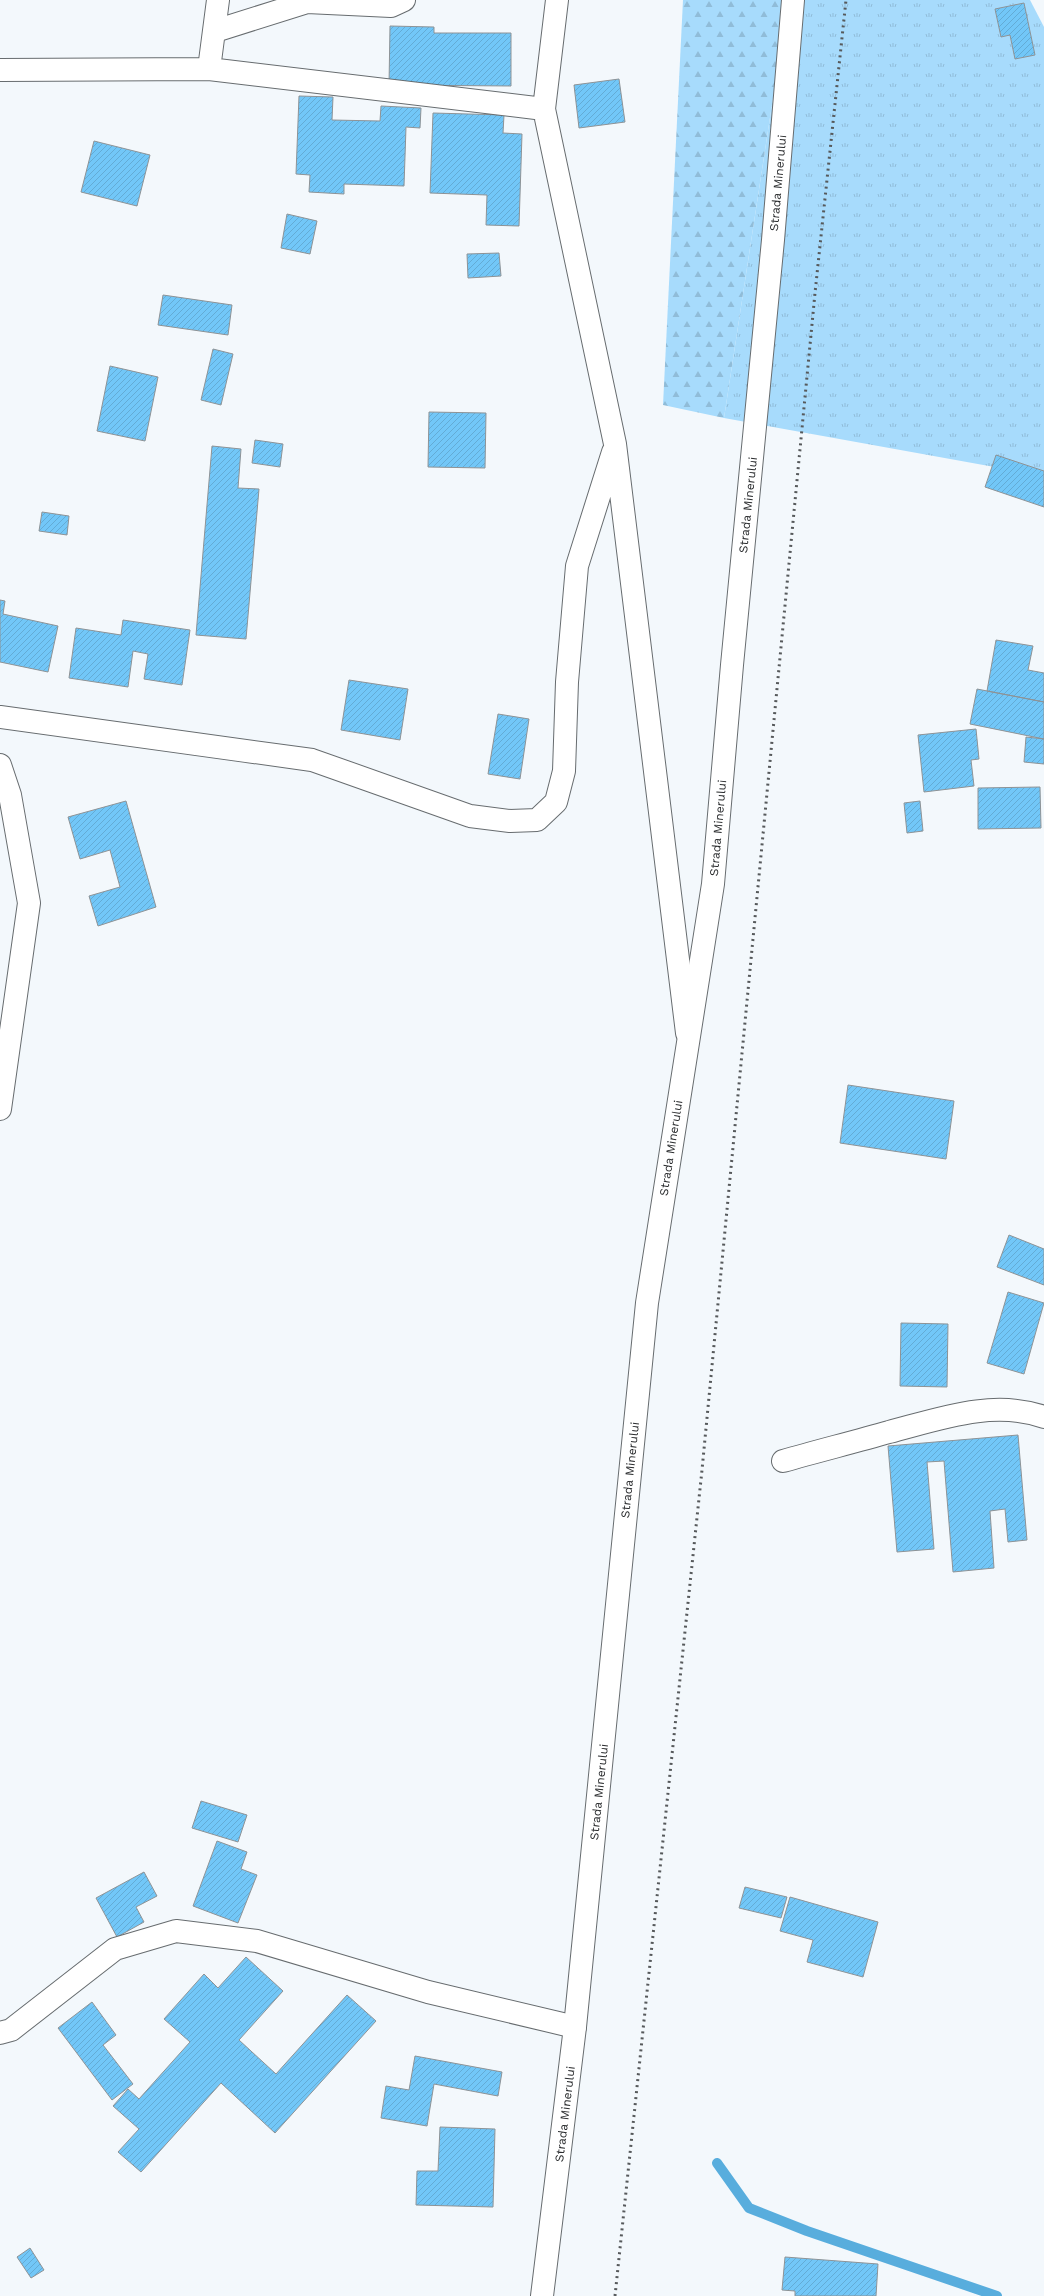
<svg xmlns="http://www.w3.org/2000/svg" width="1044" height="2296" viewBox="0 0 1044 2296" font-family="'Work Sans',sans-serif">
<defs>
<pattern id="grass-tufts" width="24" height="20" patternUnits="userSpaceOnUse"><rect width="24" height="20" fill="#a7dbfc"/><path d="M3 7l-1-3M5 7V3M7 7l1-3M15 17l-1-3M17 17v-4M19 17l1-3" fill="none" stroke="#90bcd8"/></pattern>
<pattern id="forest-firs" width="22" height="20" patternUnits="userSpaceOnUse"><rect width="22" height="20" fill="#a7dbfc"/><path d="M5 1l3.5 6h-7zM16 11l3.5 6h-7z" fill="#90bcd8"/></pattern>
<pattern id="building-hatch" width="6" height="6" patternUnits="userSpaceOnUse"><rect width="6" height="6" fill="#72c7f8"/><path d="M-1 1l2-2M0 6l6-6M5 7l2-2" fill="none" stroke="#63abd5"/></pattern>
</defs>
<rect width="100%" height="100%" fill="#f3f8fc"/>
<path fill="url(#grass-tufts)" d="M788 0H1030L1044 27V476L724 418Z"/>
<path fill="url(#forest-firs)" d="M683 0H788L724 418 663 405Z"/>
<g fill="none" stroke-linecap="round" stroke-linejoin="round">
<path stroke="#58addd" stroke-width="10" d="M717 2163 749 2208 807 2231 997 2296"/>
</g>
<path fill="url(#building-hatch)" stroke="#8e9396" d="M1024 3 1035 55 1015 59 1010 35 1001 37 995 9Z
M390 26 434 27V33H511V86L389 85Z
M619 79 625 122 579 128 574 85Z
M299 96 333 97 332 120 380 121 381 106 421 108 420 128 406 127 404 186 344 184V194L309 192 310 175 296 174Z
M433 113 504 115 503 133 522 134 519 226 486 225 487 195 430 193Z
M94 141 150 155 137 206 81 192Z
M287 214 317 221 310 254 281 248Z
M499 253 501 276 468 278 467 254Z
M163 295 232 305 228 335 158 325Z
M213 349 233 354 221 405 201 400Z
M110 366 158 377 145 441 97 431Z
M429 412 486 413 485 468 428 467Z
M255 440 283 444 280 467 252 463Z
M212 446 241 449 238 488 259 489 246 639 196 635Z
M996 455 1044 471V507L985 487Z
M42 512 69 516 67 535 39 531Z
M0 600 5 601 3 614 58 626 48 672 0 662Z
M123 620 190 630 182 685 144 679 148 654 133 651 128 687 69 678 76 628 121 635Z
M996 640 1033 646 1028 670 1044 673V702L987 691Z
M349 680 408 689 400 740 341 730Z
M977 689 1044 702V739L970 724Z
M498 714 529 719 520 779 488 774Z
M976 729 979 759 971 760 974 786 924 792 918 735Z
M1026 737 1044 739V764L1024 762Z
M1040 787 1041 828 978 829V788Z
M126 801 156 907 98 926 89 896 120 887 110 850 80 859 68 817Z
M920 801 923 831 907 833 904 803Z
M848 1085 954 1101 946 1159 840 1143Z
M1009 1235 1044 1249V1285L997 1267Z
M1008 1292 1044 1303 1024 1374 987 1363Z
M901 1323 948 1324 947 1387 900 1386Z
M1018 1435 1027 1540 1008 1542 1005 1509 990 1511 994 1568 953 1572 944 1461 927 1462 934 1549 897 1552 888 1446Z
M201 1801 247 1815 238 1842 192 1828Z
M217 1841 247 1852 241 1869 257 1875 238 1923 193 1906Z
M144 1872 157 1896 136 1907 144 1922 117 1937 96 1898Z
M745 1887 787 1897 781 1918 739 1908Z
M790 1897 878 1922 863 1977 807 1962 813 1940 780 1931Z
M246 1957 283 1991 239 2040 276 2074 347 1995 376 2021 275 2133 221 2083 141 2172 118 2152 139 2129 113 2106 128 2089 139 2099 190 2042 164 2019 204 1974 218 1988Z
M92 2002 116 2035 103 2045 133 2084 112 2100 58 2028Z
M415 2056 502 2072 498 2096 434 2084 427 2126 381 2118 386 2086 409 2090Z
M440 2127 495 2129 493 2207 416 2205 417 2171H438Z
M30 2248 44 2270 31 2278 17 2257Z
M785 2257 878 2264 876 2296H795V2291L782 2290Z"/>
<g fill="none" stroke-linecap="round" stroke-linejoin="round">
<defs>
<path id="minor" d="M215 31 307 2 391 6 404 0
M209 69 218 0
M0 70 209 69 544 109 615 444 687 1033
M544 109 557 0
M0 717 312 760 470 816 510 821 537 820 556 802 564 771 567 682 577 566 613 452
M0 765 10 795 29 903 0 1109
M783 1461C818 1451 854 1442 889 1432 939 1419 993 1399 1044 1417
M0 2033 11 2030 115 1949 176 1931 257 1941 428 1992 575 2027"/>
<path id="major" d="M542 2296 575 2027 647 1303 713 884 732 665 773 240 793 0"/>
</defs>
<use href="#minor" stroke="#676c6f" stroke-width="24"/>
<use href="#major" stroke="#676c6f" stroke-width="24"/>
<use href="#minor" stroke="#fff" stroke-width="22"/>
<use href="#major" stroke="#fff" stroke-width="22"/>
<path stroke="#56595b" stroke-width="3" stroke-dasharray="2 4" stroke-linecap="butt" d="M615 2296 702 1470 815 293 846 0"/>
</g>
<g text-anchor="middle" stroke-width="3" stroke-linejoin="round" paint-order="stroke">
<g font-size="12" fill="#292b2d" stroke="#fff">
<text transform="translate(778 183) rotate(-85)" y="4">Strada Minerului</text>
<text transform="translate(748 505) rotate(-84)" y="4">Strada Minerului</text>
<text transform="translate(718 828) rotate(-85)" y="4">Strada Minerului</text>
<text transform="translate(671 1148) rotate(-81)" y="4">Strada Minerului</text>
<text transform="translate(630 1470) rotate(-84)" y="4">Strada Minerului</text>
<text transform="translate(599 1792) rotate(-84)" y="4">Strada Minerului</text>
<text transform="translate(565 2114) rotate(-83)" y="4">Strada Minerului</text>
</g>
</g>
</svg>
